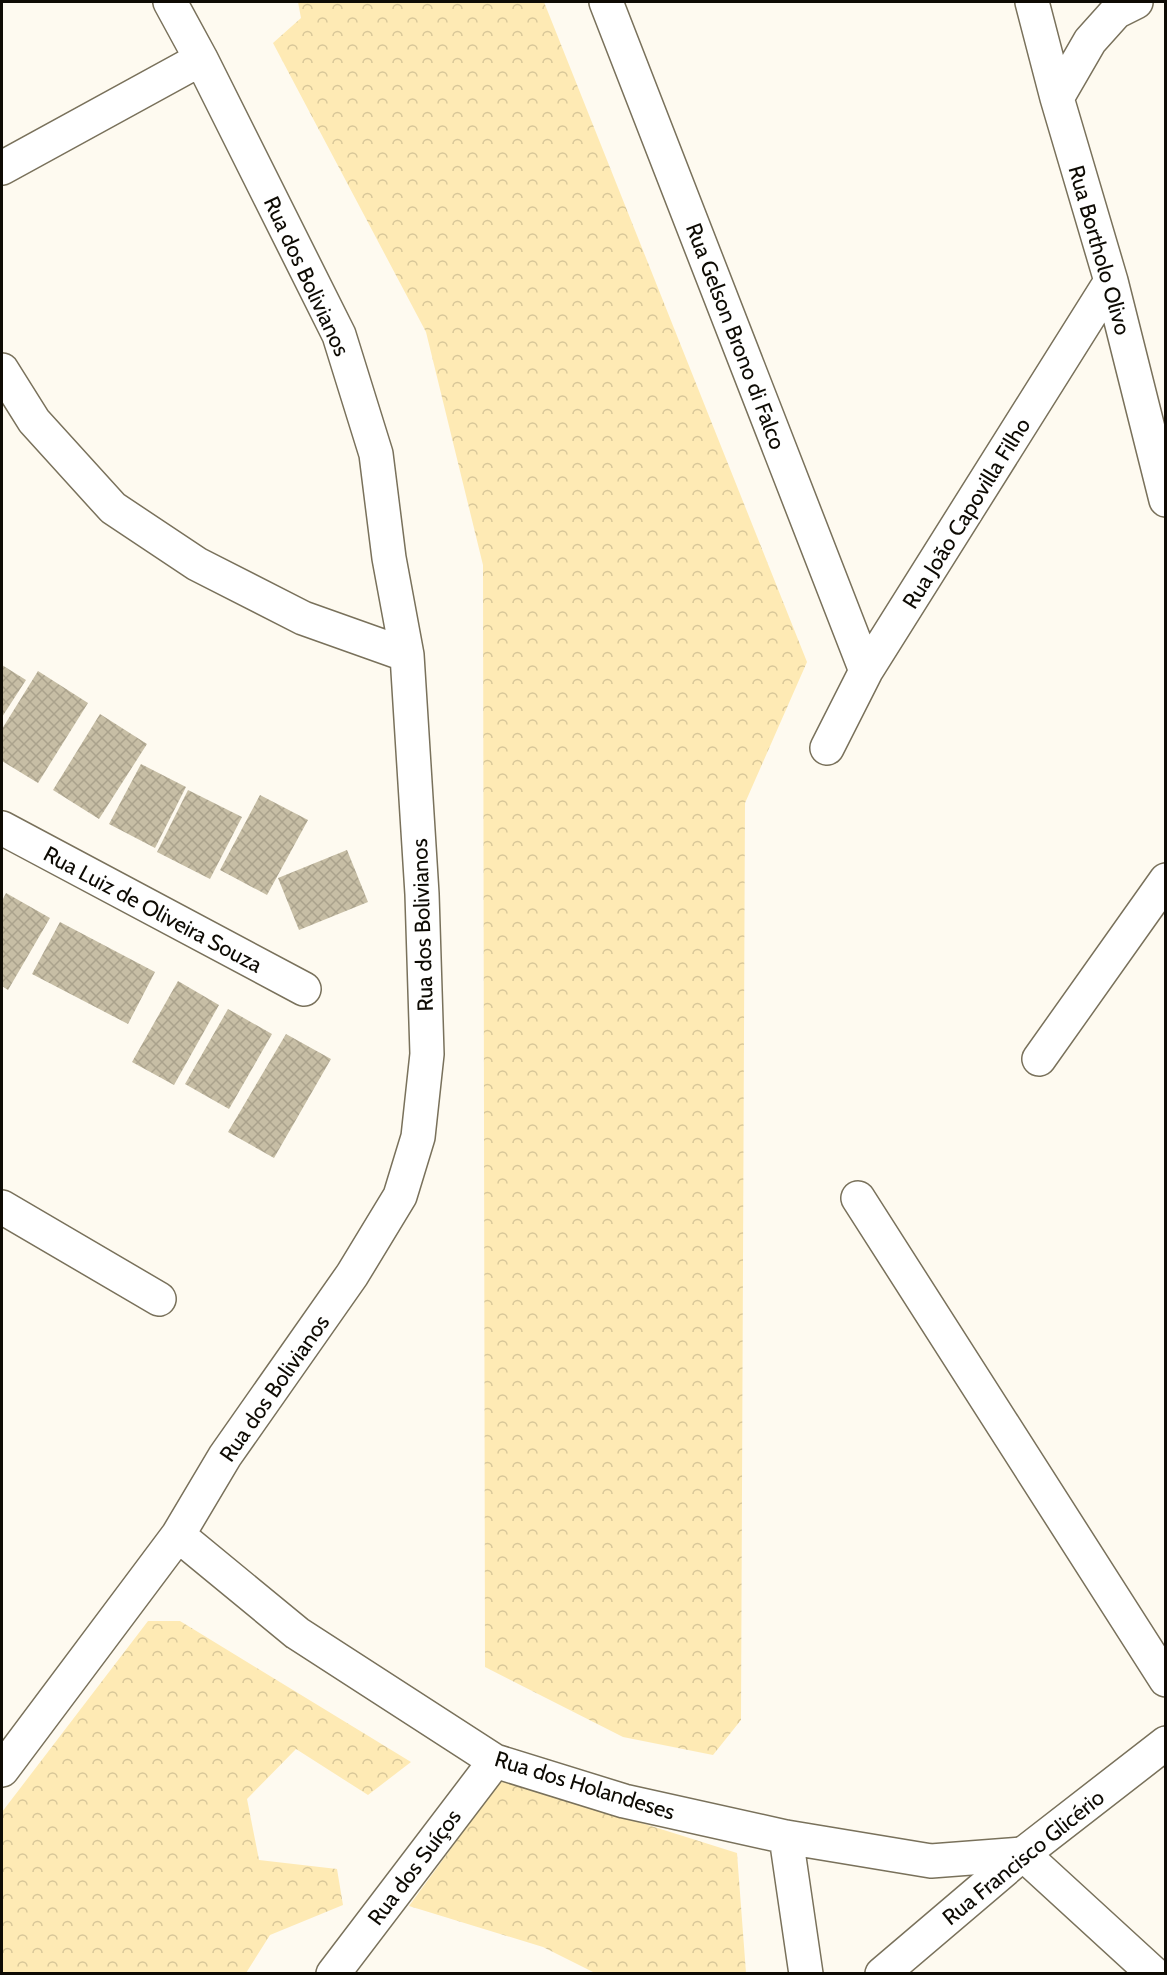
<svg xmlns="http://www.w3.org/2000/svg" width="1167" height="1975" viewBox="0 0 1167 1975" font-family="Cabin,sans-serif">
<defs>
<pattern id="forest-crowns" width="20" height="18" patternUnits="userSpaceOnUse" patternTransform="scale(1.5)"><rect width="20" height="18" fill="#feeab4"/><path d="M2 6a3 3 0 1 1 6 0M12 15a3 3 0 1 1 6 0" fill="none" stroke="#d8c799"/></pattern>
<pattern id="building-cross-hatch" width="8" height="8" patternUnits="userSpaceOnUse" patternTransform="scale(1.5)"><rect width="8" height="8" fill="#c7bea5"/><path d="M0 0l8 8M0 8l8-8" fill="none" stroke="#aaa28c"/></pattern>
</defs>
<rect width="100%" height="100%" fill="#fefaf0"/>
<path fill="url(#forest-crowns)" d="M298 2H544L807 662 745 803 741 1720 713 1755 623 1737 485 1667 483 565 426 332 273 43 301 18Z
M148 1621H180L411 1762 368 1795 296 1749 247 1799 259 1860 337 1869 343 1905 270 1935 246 1973H2V1812Z
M502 1779 737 1853 746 1973H595L543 1947 409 1906Z"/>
<path fill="url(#building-cross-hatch)" d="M2 665 26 680 2 717Z
M38 671 88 703 38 783 2 761V729Z
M100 714 147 744 99 819 53 790Z
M141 764 186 787 155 848 109 824Z
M188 790 242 817 210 879 157 852Z
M260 795 308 820 267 895 220 870Z
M347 850 368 902 299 930 278 878Z
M6 893 50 918 8 990 2 986V933L3 930 2 929V901Z
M60 922 155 972 128 1024 32 974Z
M178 981 219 1005 174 1085 132 1062Z
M228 1009 272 1034 229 1109 185 1084Z
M286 1034 331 1059 274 1158 228 1132Z"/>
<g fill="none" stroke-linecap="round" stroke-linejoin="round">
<defs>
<path id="street" d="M606 2 866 671
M1032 2 1057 98 1111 281 1166 500
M1057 98 1090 41 1116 12 1136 2
M2 168 201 59
M2 370 34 421 113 508 197 564 303 618 407 655
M827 748 866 671 1111 281
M2 828 304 989
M1039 1059 1166 880
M858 1198 1166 1680
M2 1207 159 1299
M178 1535 297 1633 495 1761 624 1801 786 1837 931 1861 1023 1854 1154 1974
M2 1770 178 1535 225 1456 352 1275 400 1196 418 1137 427 1054 422 894 407 655 389 558 376 454 339 335 201 59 170 2
M786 1837 806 1974
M333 1974 495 1761"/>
<path id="secondary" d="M882 1974 1023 1854 1166 1743"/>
</defs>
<use href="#street" stroke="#79715b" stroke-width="36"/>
<use href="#secondary" stroke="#79715b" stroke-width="36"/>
<use href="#street" stroke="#fff" stroke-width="33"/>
<use href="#secondary" stroke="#fff" stroke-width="33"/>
</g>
<g text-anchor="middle" stroke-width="5" stroke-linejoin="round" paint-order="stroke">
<g font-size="22" fill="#0e0b04" stroke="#fff">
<text transform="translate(1100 250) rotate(74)" y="8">Rua Bortholo Olivo</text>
<text transform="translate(307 276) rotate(65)" y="8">Rua dos Bolivianos</text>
<text transform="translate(736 336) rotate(69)" y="8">Rua Gelson Brono di Falco</text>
<text transform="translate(966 513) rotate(-58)" y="8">Rua João Capovilla Filho</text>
<text transform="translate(153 909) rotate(28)" y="8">Rua Luiz de Oliveira Souza</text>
<text transform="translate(422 925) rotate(-92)" y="8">Rua dos Bolivianos</text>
<text transform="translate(274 1388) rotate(-55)" y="8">Rua dos Bolivianos</text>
<text transform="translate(585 1785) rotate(17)" y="8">Rua dos Holandeses</text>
<text transform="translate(1023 1857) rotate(-39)" y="8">Rua Francisco Glicério</text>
<text transform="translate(414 1867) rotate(-53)" y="8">Rua dos Suíços</text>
</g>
</g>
<rect width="1167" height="1975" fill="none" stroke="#0e0b04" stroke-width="6"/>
</svg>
